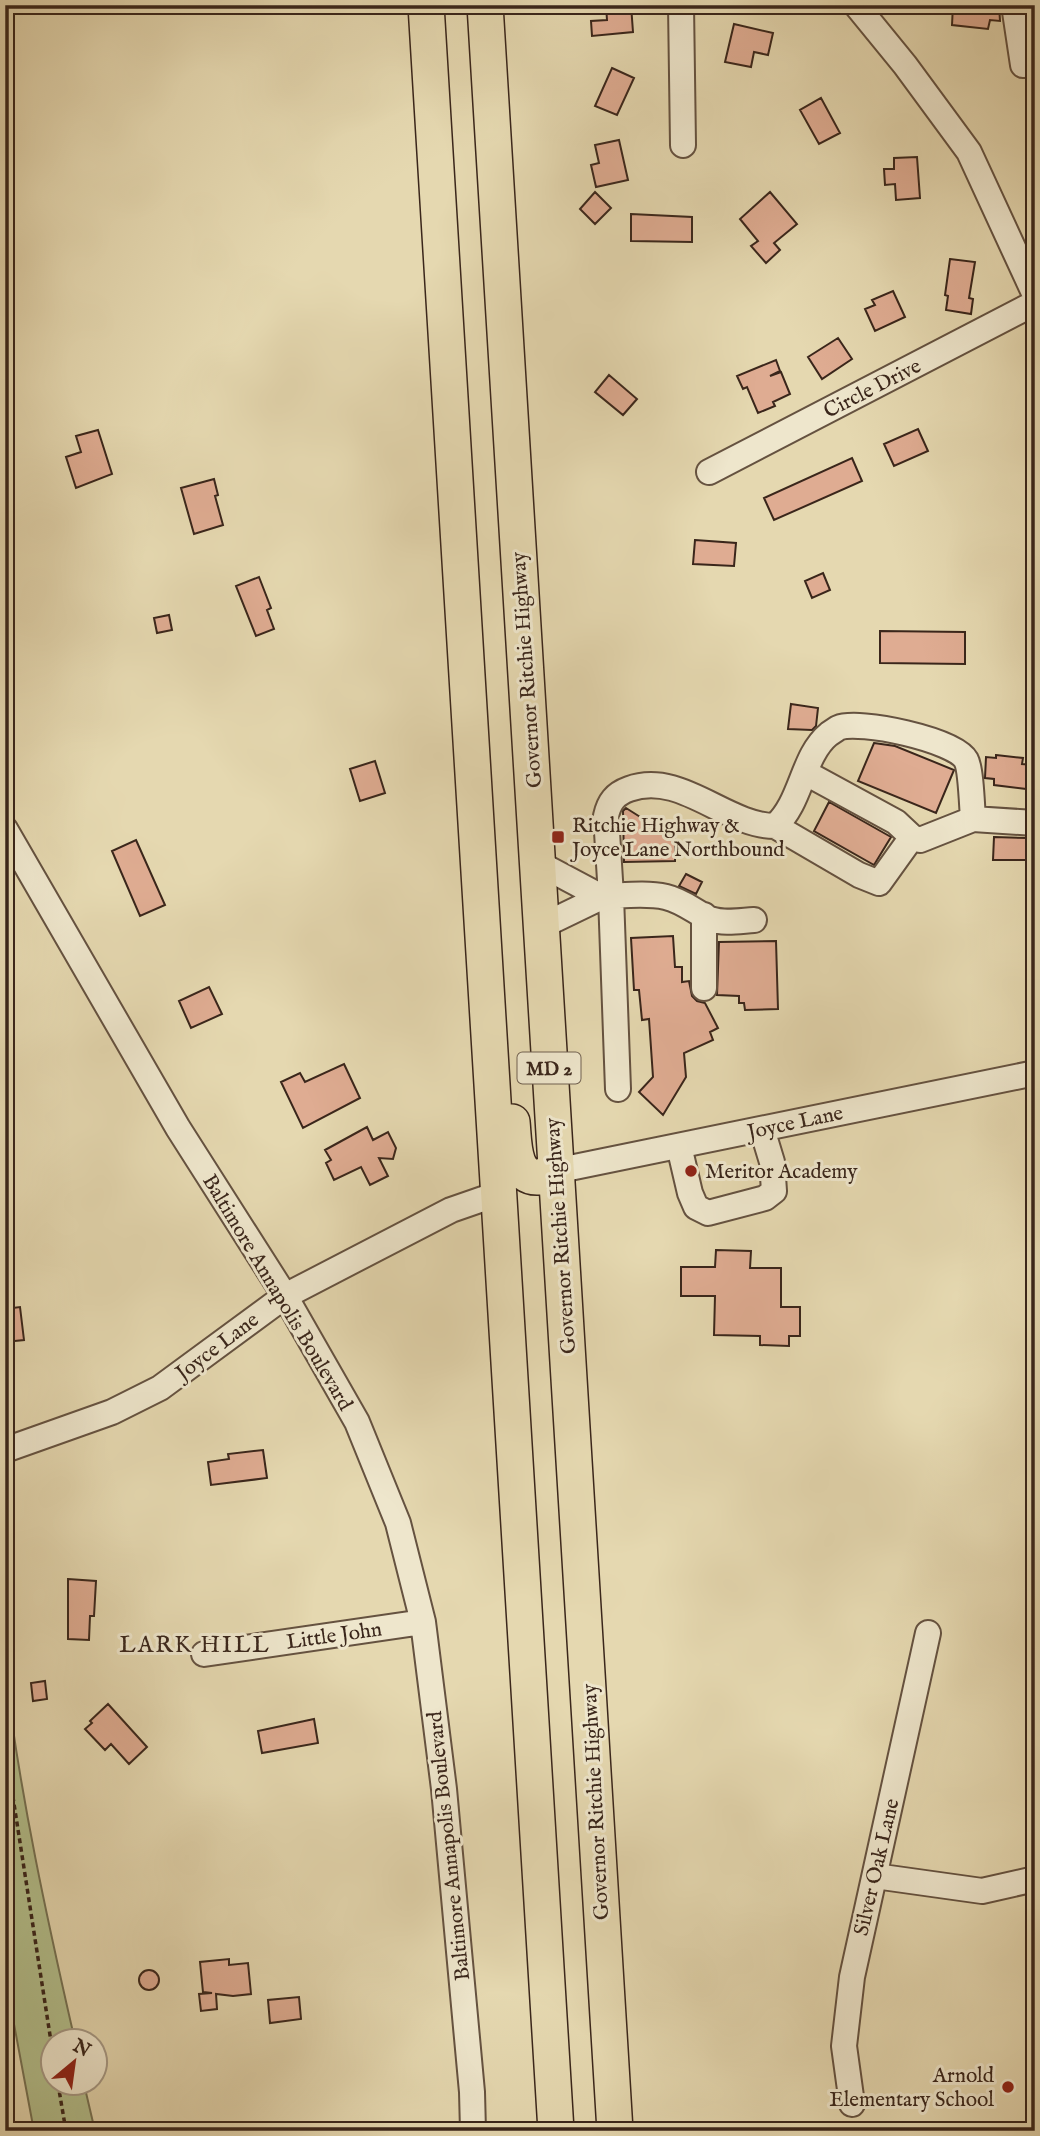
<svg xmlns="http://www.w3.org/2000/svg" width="1040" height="2136" viewBox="0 0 1040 2136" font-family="'IM FELL English',serif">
<rect width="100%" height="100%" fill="#e5d8b0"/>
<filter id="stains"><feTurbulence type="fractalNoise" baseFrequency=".00286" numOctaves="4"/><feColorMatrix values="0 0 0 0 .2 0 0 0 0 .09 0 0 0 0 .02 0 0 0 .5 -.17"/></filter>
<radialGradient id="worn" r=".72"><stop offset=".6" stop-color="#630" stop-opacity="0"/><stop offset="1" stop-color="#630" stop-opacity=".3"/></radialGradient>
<path fill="#b3bf8c" stroke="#767254" stroke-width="2" d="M5 1670C20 1795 47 1919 75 2041L52 2042V2084H84L95 2131H34L5 1976Z"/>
<path fill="#dfac92" stroke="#3a261b" stroke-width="2" d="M606 5H631L633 32 592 36 591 21 607 20Z
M953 5H999L1000 21 990 20 988 29 952 25Z
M734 24 773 33 768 55 754 52 751 67 725 62Z
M612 68 634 78 617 115 595 106Z
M821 98 840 133 819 144 800 110Z
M619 140 628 180 596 187 591 165 599 163 595 145Z
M917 157 920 198 896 200 895 184 885 185 884 169H894V158Z
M595 192 611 208 595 224 580 209Z
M770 192 797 224 774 243 780 250 766 263 751 246 758 241 740 219Z
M631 214 692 217V242L631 241Z
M950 259 975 262 969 298 973 299 971 314 946 310 948 296 945 295Z
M893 291 905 317 875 331 865 309 875 305 872 300Z
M838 338 852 359 822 379 808 357Z
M776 360 780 371 770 376 781 372 790 394 773 402 775 406 758 413 747 387 743 389 737 376Z
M609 375 637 399 623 415 595 392Z
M918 429 928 451 894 466 884 444Z
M98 430 112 474 76 488 66 457 81 452 76 436Z
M852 458 862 481 774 520 764 498Z
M214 479 218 495 215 496 223 525 194 534 181 488Z
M695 540 736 543 734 566 693 564Z
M823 573 830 590 812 598 805 581Z
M259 577 271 608 267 610 274 629 256 636 236 586Z
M169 615 172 630 157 633 154 618Z
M880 631 965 632V664L880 663Z
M791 704 818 708 816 726 812 730 788 729Z
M874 743 895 746 954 770 936 813 858 781Z
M996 755 1023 758 1022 764 1035 765V790L994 785V779L985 778 986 757 996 758Z
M375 761 385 793 360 801 350 769Z
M829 802 891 837 874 865 814 831Z
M626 808 675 839V861L624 862 623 811Z
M994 837 1028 838V860H993Z
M136 840 165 905 140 916 112 851Z
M686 874 702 882 696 894 679 886Z
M673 936 675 967H682V982L689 981 692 996 697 1001 705 1003 718 1028 710 1032 713 1040 684 1053 686 1077 663 1115 639 1092 653 1077 649 1019 642 1020 639 990H634L631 938Z
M776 941 778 1009 745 1010 744 1003H739V996L717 995 719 942Z
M209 987 222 1014 191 1028 179 1001Z
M344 1064 360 1098 303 1128 281 1082 300 1073 305 1082Z
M367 1127 373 1140 388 1132 396 1148 393 1159 379 1158 388 1176 370 1185 361 1167 334 1180 326 1163 331 1160 325 1150Z
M716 1250 751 1251 750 1268H781V1307H800V1336H789V1346L760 1345V1336L714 1335 715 1296H681V1267H715Z
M20 1307 24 1340 5 1342V1309Z
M263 1450 267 1478 211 1485 208 1462 229 1459 228 1454Z
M68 1579 96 1581 94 1616H90L89 1640 68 1639Z
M45 1681 47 1699 33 1701 31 1683Z
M108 1704 147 1747 129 1764 111 1744 105 1750 85 1729 92 1723 90 1721Z
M314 1719 318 1743 262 1753 258 1731Z
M229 1959V1965L248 1963 251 1994 233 1996 216 1994 217 2009 201 2011 199 1994 212 1993 203 1992 200 1962Z
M139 1980a10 10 0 1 1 20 0a10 10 0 1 1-20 0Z
M299 1997 301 2019 270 2023 268 2000Z"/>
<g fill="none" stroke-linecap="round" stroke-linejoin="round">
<defs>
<path id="minor" d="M681 5 683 145
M856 5 905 65 969 152 1035 295
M1014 5 1023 65 1035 64
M709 472 1035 303
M806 773 896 822 912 837 920 840 973 819 1035 823
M775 826 859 875 879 883 912 837
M5 829 178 1128 285 1296 357 1422 398 1523 423 1622 444 1789 472 2092 473 2131
M538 863 602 897
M754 920C739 921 724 924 710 919 695 912 683 901 666 897 648 893 629 895 611 896L606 816C609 802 615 794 629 789 680 770 726 826 775 826 802 802 802 756 829 734 832 732 835 730 838 728 859 719 955 740 966 760 971 769 972 807 973 819
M542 926 602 897 611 896 618 1089
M704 988V915
M679 1146 690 1193 696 1207 708 1213 765 1198 774 1191 772 1162 762 1129
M555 1171 1035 1073
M5 1450 112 1412 160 1388 285 1296 451 1210 500 1193
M204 1654 423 1622
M875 1876 982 1891 1035 1879
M852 2104 844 2046 852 1977 928 1633"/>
<path id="highway" d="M426 5 556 2131
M485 5 615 2131
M512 1122C514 1140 512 1179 539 1177 544 1176 550 1173 555 1171"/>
</defs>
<use href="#minor" stroke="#655240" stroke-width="28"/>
<use href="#highway" stroke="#3a261b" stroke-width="38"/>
<path stroke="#3a261b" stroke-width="3.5" stroke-dasharray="5 3.5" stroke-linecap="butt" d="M5 1746 52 2048
M58 2084 66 2131"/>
<use href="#minor" stroke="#eee6cc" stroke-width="24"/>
<use href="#highway" stroke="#e5d8b0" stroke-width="35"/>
</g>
<g fill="#8f2418" stroke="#eee6cc" stroke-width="2.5">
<rect x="551" y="830" width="14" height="14" rx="3.5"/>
<circle cx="691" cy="1171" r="7"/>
<circle cx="1008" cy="2087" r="7"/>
</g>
<g text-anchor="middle" stroke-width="6" stroke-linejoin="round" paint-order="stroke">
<rect fill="#eee6cc" stroke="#706050" stroke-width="2" x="517.5" y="1052.5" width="63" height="31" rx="5"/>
<g font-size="19" font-weight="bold" fill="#3a261b">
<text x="549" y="1075">MD 2</text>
</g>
<g font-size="21" fill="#3a261b" stroke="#eee6cc">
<text transform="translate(872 388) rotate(-27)" y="7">Circle Drive</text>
<text transform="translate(526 670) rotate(-94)" y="7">Governor Ritchie Highway</text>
<text transform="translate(795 1122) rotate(-12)" y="7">Joyce Lane</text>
<text transform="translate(560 1236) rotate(-94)" y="7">Governor Ritchie Highway</text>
<text transform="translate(278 1292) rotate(59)" y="7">Baltimore Annapolis Boulevard</text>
<text transform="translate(217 1346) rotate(-37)" y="7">Joyce Lane</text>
<text transform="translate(334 1635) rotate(-8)" y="7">Little John</text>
<text transform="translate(595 1802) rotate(-93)" y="7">Governor Ritchie Highway</text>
<text transform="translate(448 1846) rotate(-96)" y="7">Baltimore Annapolis Boulevard</text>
<text transform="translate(876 1867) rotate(-77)" y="7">Silver Oak Lane</text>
</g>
<g font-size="21" fill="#3a261b" stroke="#eee6cc" text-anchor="start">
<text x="572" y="832">Ritchie Highway &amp;<tspan x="572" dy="24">Joyce Lane Northbound</tspan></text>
<text x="705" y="1178">Meritor Academy</text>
<text x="994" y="2082" text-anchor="end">Arnold<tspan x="994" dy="24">Elementary School</tspan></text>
</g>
<g font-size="23" letter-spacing="2" fill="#3a261b" stroke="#eee6cc">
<text x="195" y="1652">LARK HILL</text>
</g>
</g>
<rect width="1040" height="2136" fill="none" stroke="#e5d8b0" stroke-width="28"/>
<rect x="7" y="7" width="1026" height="2122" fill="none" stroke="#3a261b" stroke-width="3.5"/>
<rect x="14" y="14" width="1012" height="2108" fill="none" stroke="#3a261b" stroke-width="2"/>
<g transform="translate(74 2062) rotate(29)"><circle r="33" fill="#eee6cc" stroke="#a69985" stroke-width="2"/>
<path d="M0-5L12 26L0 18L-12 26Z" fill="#8f2418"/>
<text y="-10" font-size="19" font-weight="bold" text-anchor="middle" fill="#3a261b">N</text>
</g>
<rect width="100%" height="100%" filter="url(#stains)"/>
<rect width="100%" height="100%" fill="url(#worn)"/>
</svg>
